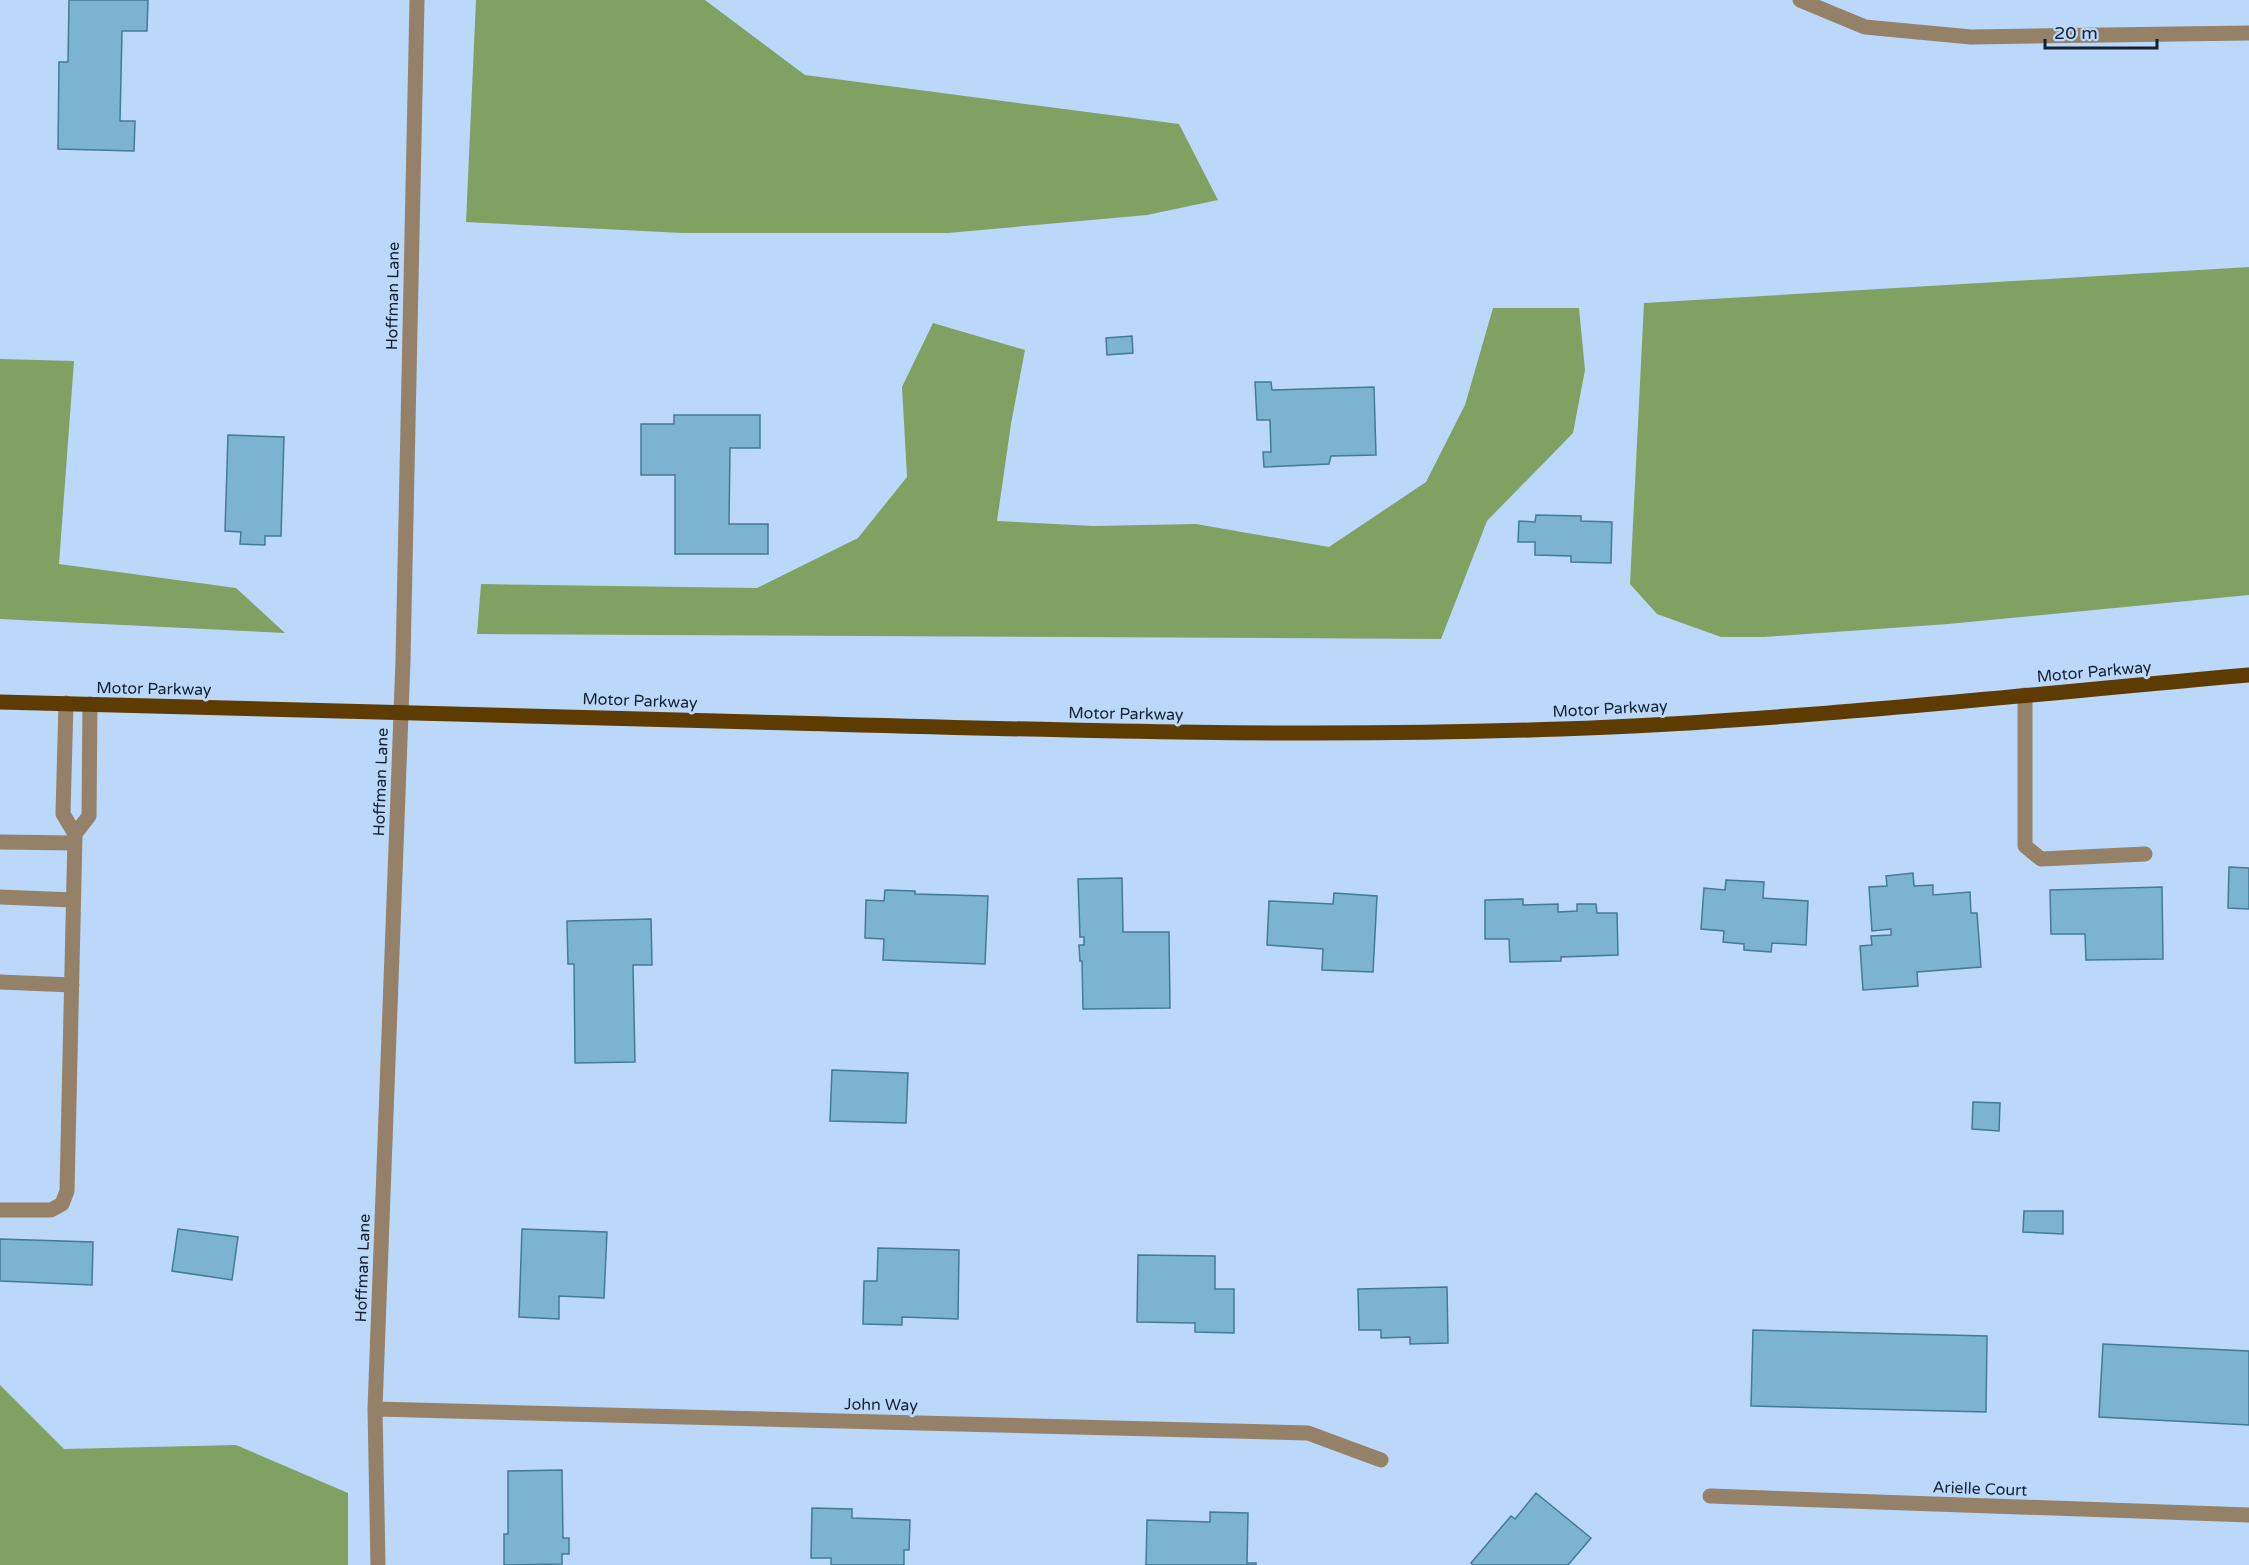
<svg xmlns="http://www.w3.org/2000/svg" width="2249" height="1565" viewBox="0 0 2249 1565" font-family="'Varela Round',sans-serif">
<rect width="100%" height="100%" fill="#bbd8fb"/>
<path fill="#7fa263" d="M476 0H705L805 75 1179 124 1218 200 1147 215 948 233H682L466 222Z
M2249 267V595L1948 624 1764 637H1721L1657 614 1630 584 1644 303Z
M1493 308H1579L1585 370 1573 433 1487 521 1441 639 477 634 481 584 757 588 858 538 907 477 902 387 933 323 1025 350 1011 424 997 521 1093 526 1196 524 1329 547 1426 482 1465 405Z
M0 359 74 361 59 564 236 588 285 633 0 619Z
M0 1385 64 1449 236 1445 348 1493V1565H0Z"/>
<path fill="#7cb3d0" stroke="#447a96" stroke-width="1.5" d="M69 0H148L147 31H122L120 121H135L134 151 58 149 59 62H68Z
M1132 336 1133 353 1107 355 1106 338Z
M1255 382H1271L1272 390 1374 387 1376 455 1331 456 1329 464 1264 467 1263 452H1271L1270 420H1257Z
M674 415H760V448H730L729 524H768V554H675V475H641V424H674Z
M228 435 284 437 281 536H265V545L240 544 241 532 225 531Z
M1536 515 1581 516V521L1612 522 1611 563 1571 562V556L1535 555V542H1518L1519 521 1535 522Z
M2229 867 2249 868V909L2228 908Z
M1913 873 1914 886 1933 885V895L1970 892 1971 913H1977L1981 967 1917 972 1918 986 1863 990 1860 946 1872 945 1871 936 1891 935V929L1872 931 1869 887 1887 886 1886 876Z
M1122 878 1123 932H1169L1170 1008 1083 1009 1082 961H1080L1079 945H1084V937H1080L1078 879Z
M1726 880 1764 882 1763 898 1808 901 1806 945 1772 943 1771 952 1744 950V944L1723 942 1724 931 1701 929 1704 888 1725 890Z
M2162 887 2163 959 2086 960 2085 934H2051L2050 890Z
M885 890 915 891V894L988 896 985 964 883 960 884 939 865 938 866 900 884 901Z
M1334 893 1377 896 1373 972 1322 970 1323 949 1267 945 1269 901 1333 904Z
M1523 899V905L1558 904V912L1577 911V904H1596L1597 913H1617L1618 955 1561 957V961L1510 962 1509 939H1485V900Z
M651 919 652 965H633L635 1062 575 1063 574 964H568L567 921Z
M832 1070 908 1073 906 1123 830 1121Z
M1973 1102 2000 1103 1999 1131 1972 1129Z
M2024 1211H2063V1234L2023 1232Z
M178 1229 238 1237 232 1280 172 1271Z
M522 1229 607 1232 604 1298 559 1296V1319L519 1317Z
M0 1239 93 1242 92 1285 0 1281Z
M878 1248 959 1250 958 1319 902 1317V1325L863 1324 864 1281H877Z
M1138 1255 1215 1256V1289H1234V1333L1195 1332V1323L1137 1322Z
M1447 1287 1448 1343 1410 1344V1337L1381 1338V1330H1359L1358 1289Z
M1753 1330 1987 1336 1986 1412 1751 1406Z
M2103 1344 2249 1351V1425L2099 1417Z
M562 1470 563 1538H569V1554H562V1564L504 1565V1534H508V1471Z
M1536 1493 1591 1538 1568 1565H1473L1471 1563 1511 1516 1515 1519Z
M812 1508 852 1509V1518L910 1520 909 1550H904V1565H831V1558H811Z
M1210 1512 1248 1513 1247 1563H1256V1565H1146L1147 1520 1210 1522Z"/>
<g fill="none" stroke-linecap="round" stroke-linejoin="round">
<path stroke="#958168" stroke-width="15" d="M1800 0 1865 27 1971 37 2249 33
M2025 695V846L2041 859 2145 854
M66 703 63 814 75 834 89 816 90 704
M0 842 75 843
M0 897 73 900
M0 982 72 985
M0 1210H51L62 1204 67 1191 75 834
M375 1409 1308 1433 1381 1460
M1710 1496 2249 1515
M378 1565 375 1409 403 660 417 0"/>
<path stroke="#5e3b00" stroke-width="15" d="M0 702C264 708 528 715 792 723 1048 730 1304 738 1561 729 1791 721 2020 695 2249 675"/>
</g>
<g text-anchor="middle" stroke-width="6" stroke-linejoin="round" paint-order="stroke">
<g font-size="16" fill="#132131" stroke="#bbd8fb">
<text transform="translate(392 296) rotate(-89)" y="6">Hoffman Lane</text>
<text transform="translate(2094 671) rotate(-5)" y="6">Motor Parkway</text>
<text transform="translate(154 688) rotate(1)" y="6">Motor Parkway</text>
<text transform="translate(640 700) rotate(2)" y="6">Motor Parkway</text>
<text transform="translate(1610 708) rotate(-3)" y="6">Motor Parkway</text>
<text transform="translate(1126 713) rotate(1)" y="6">Motor Parkway</text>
<text transform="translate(380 782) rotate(-88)" y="6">Hoffman Lane</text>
<text transform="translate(362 1268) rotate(-88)" y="6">Hoffman Lane</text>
<text transform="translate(881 1404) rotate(1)" y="6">John Way</text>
<text transform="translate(1980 1488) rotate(2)" y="6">Arielle Court</text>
</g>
</g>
<path d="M2045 39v9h112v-9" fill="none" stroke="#132131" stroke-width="3"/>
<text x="2054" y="39" font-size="18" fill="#132131" stroke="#bbd8fb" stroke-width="4.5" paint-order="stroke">20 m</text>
</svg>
